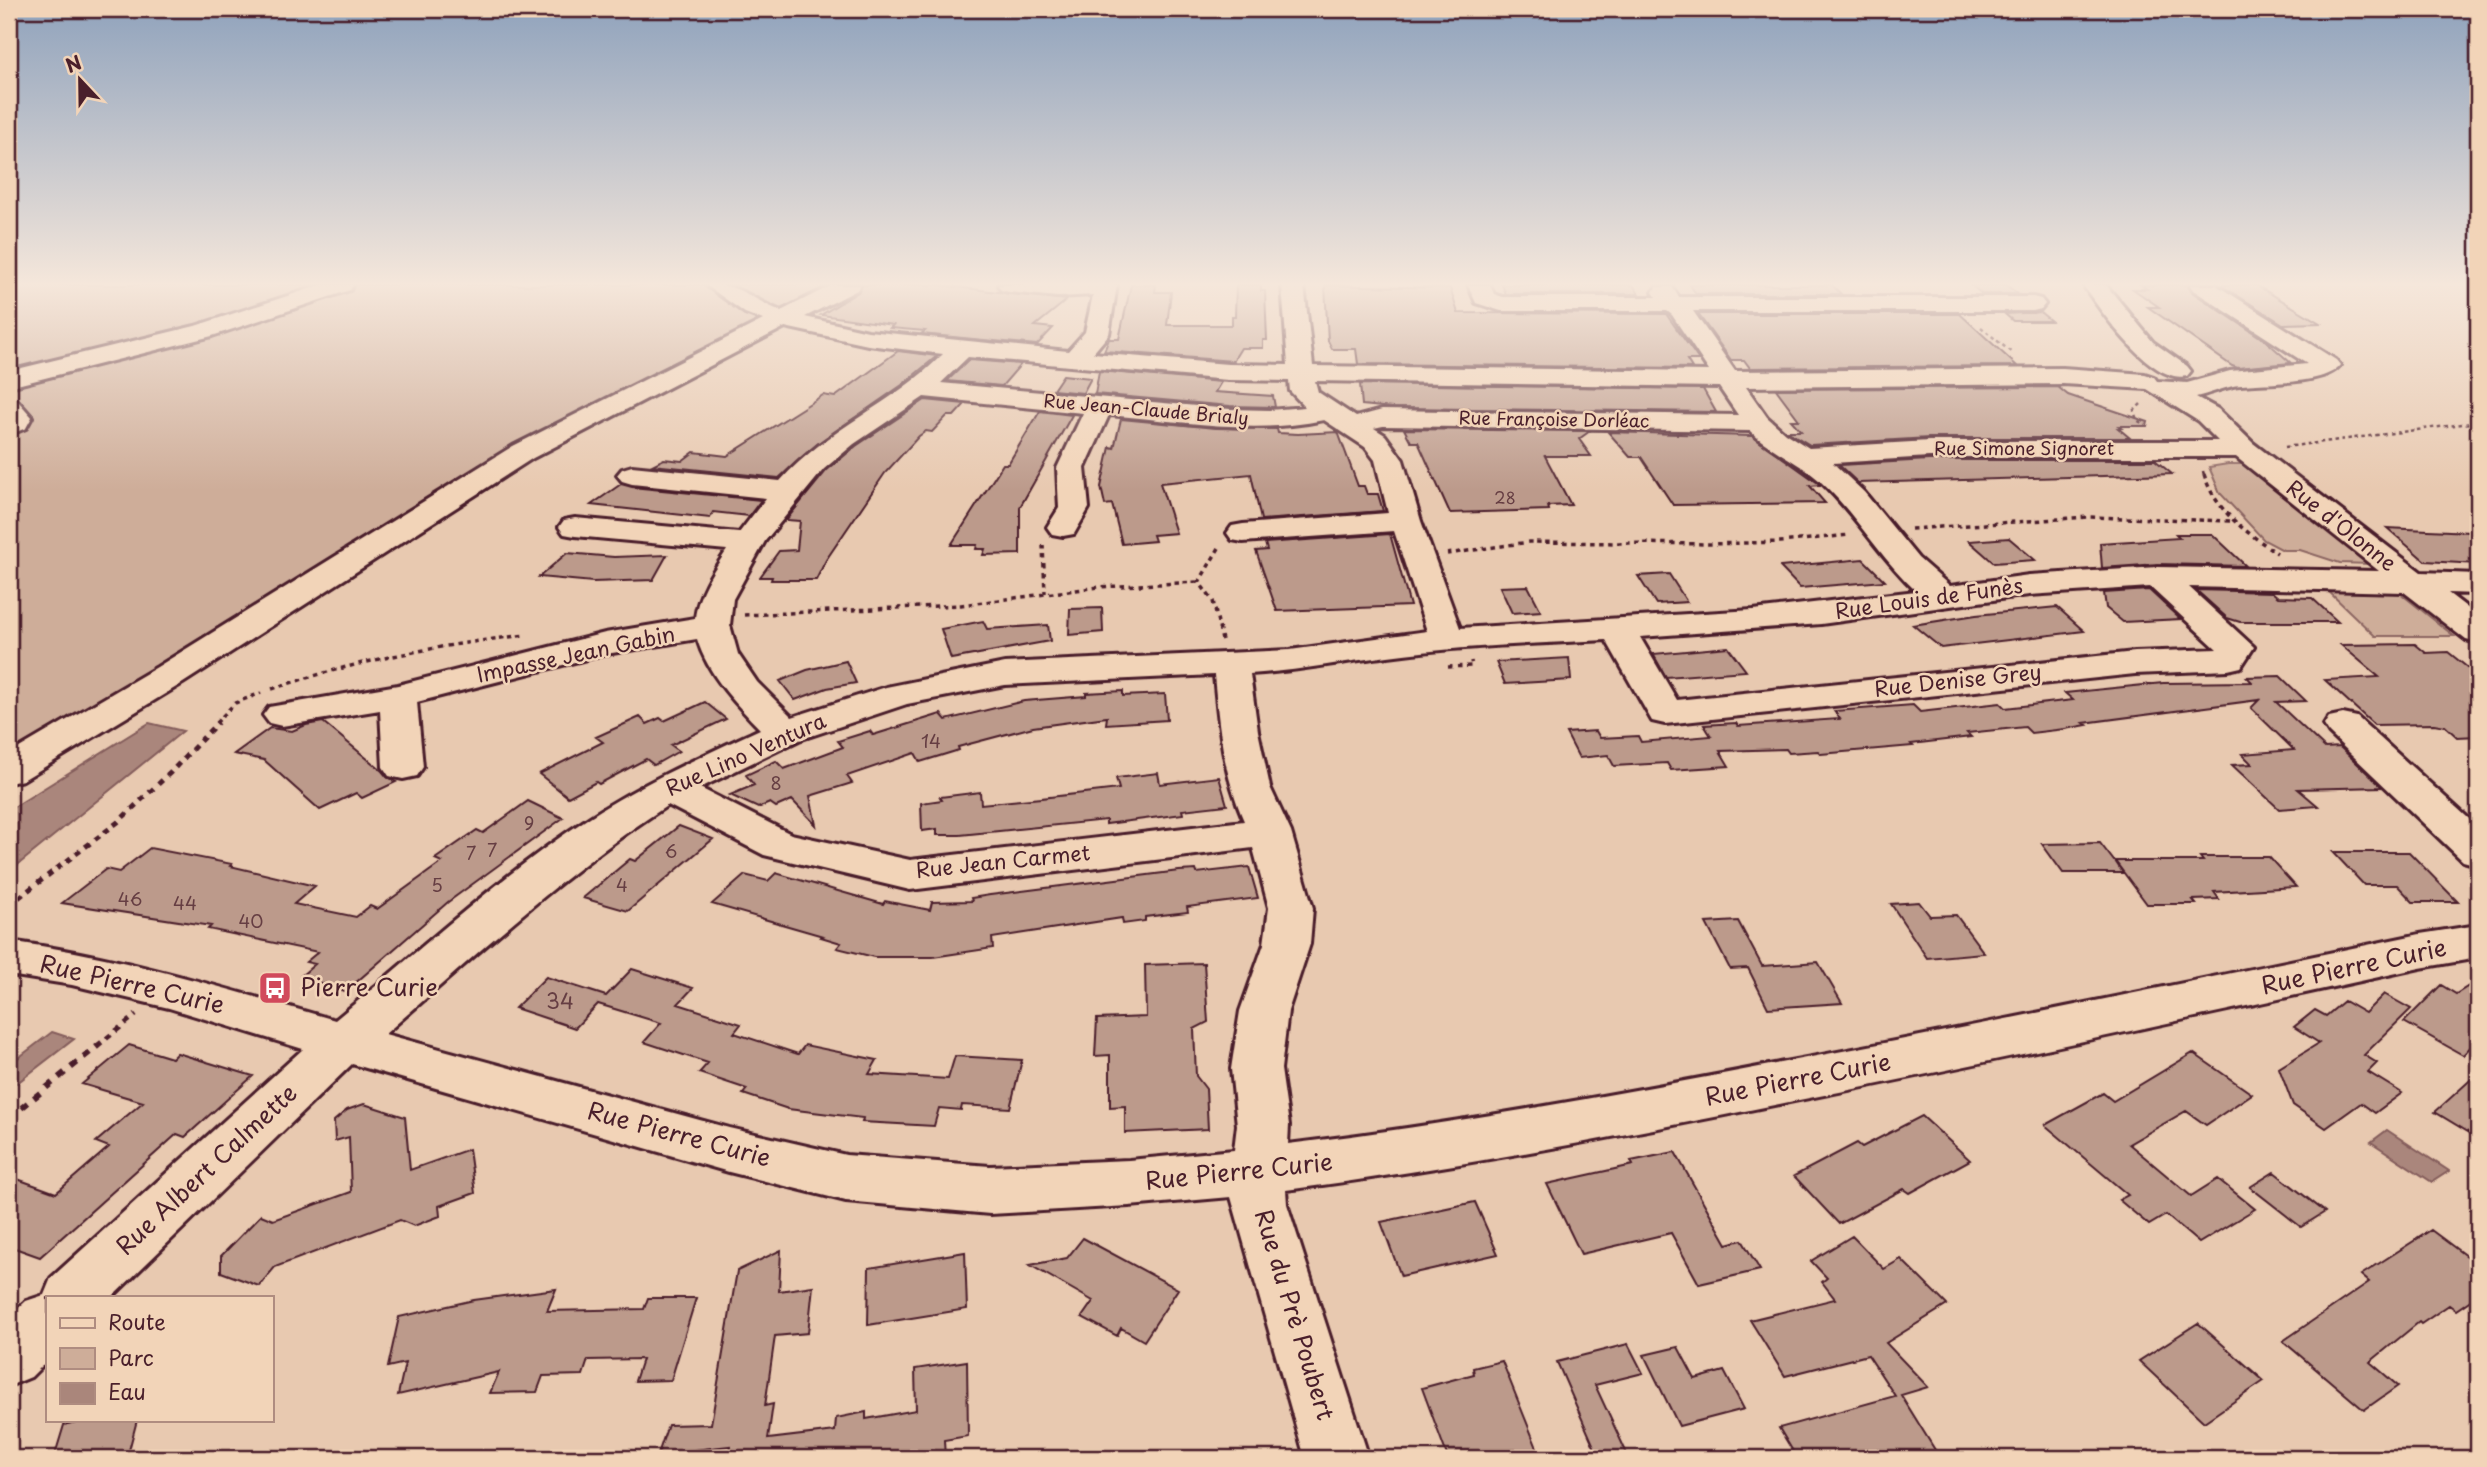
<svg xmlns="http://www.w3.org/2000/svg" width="2487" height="1467" viewBox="0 0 2487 1467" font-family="'Playpen Sans',sans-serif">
<rect width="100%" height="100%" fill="#e8c9b0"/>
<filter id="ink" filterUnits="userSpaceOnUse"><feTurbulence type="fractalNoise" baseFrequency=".0143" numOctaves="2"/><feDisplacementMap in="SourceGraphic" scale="14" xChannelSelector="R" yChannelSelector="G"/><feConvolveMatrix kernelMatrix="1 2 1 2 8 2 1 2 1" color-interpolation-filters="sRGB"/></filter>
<g filter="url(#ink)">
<path fill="#cead99" stroke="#8c6662" stroke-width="2" d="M9 285H841L768 320 96 710 9 756Z
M2228 464H2243L2369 564 2340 563 2300 550H2283L2264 540 2220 493 2209 467Z
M2325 588 2395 589 2454 636H2375Z"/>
<path fill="#aa867b" stroke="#845d5b" stroke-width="2" d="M149 723 183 731 9 872V810Z
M52 1032 74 1039 17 1083 9 1080V1065Z
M2387 1130 2449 1171 2432 1182 2371 1142Z"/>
<path fill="#bc9a8b" stroke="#4a1f2b" stroke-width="2" d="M863 285H939L1067 300 1035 326 1053 328 1037 345 921 334 925 331 890 328 893 325 821 315 858 292Z
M1131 285H1156L1155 292H1171L1167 325H1232V316H1235L1236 285H1261V291H1265L1267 340H1263V348H1241L1233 361 1104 351 1109 339H1119Z
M1325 285 1450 288 1458 313 1666 314 1699 360H1687L1692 368 1358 364 1356 349H1332L1328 341Z
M1502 285H1633L1639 294H1506Z
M1690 285H1832L1841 294H1696Z
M1971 285H2006L2018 294H1982Z
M2141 285H2187L2192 292 2266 341 2291 363 2238 368 2232 366 2148 307H2159L2133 289H2147Z
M2220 285H2256L2320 323 2283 324Z
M2040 312 2051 321H2013L2005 314Z
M1698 314H1960L2017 366 1750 368 1744 360H1731Z
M898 351 937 356 902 385 817 444 779 478 652 465 664 459 682 461 694 452 727 456 823 395 835 397Z
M969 360 1021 364 1002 386 947 381Z
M1099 371 1221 382 1215 392 1273 396 1275 407 1230 406 1095 394Z
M1063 375 1091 378 1083 393 1053 390Z
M1360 384 1703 389 1716 412 1393 408 1362 405Z
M2058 387 2068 395 2148 422 2147 426H2119L2122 428H2118L2130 438H1929L1810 445 1787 431H1801L1791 420H1799L1776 389Z
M925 400 965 404 954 416H947L932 432 926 431 919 436 885 473 826 560 816 580H771L772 577H760L779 551 797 550 800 521 786 520 826 471 856 446Z
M1040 411 1072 415 1020 507V554L983 555 985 549H976L977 545H951L1003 464H1008Z
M1121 419 1216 428 1277 429 1278 433 1298 434 1338 432 1358 486H1364L1367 494H1378L1383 511 1261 520 1251 474 1160 483 1176 533 1153 535 1155 541 1122 544 1112 504 1105 505 1101 487 1110 447 1114 448Z
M1404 429 1590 431 1579 439 1591 456H1545L1571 505 1548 506 1549 510 1450 513 1418 442H1411Z
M1608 432 1752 436 1818 483 1820 485 1810 486 1825 503 1673 505 1641 457H1630Z
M1929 460H2155L2172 474 1858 483 1839 465Z
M621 484 632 487 761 500 749 516 713 512 710 518 591 505Z
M2387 528 2470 532 2478 539V564L2425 561Z
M1390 534 1410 606 1277 611 1256 551 1267 550 1265 543Z
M2176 534H2212L2246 566 2158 564 2102 568 2100 543 2180 538Z
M2009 538 2035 560 1994 563 1969 541Z
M567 553 614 557 667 555 653 580 593 582 539 577Z
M1863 559 1885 581 1800 588 1780 567Z
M1669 574 1676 585 1687 602 1656 604 1638 576Z
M1528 586 1541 611 1512 613 1500 587Z
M2149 590 2180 619 2123 622 2106 608 2104 593Z
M2196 590 2272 592 2278 597 2312 598 2338 622H2240L2227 618Z
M2057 607 2084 631 1941 648 1913 625 1976 615Z
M1102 608 1103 632 1069 635 1070 609Z
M983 621 987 629 1048 625 1050 641 951 659 941 629Z
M2415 644 2426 653 2448 652 2478 676V736L2457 737 2445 726 2434 724 2374 725 2325 680 2379 677 2341 645Z
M1728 647 1746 671 1666 677 1653 654Z
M1569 658 1571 680 1505 684 1496 662Z
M846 661 856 683 827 688 795 700 780 681 807 670Z
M2280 676 2306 701 2276 702 2325 748 2340 747 2382 787 2298 789 2318 806 2279 809 2232 765 2252 764 2242 754 2294 750 2251 708 2259 700 2084 723 2087 725 2065 729 2031 733 2025 727 1967 733 1971 737 1911 744 1913 746 1821 754 1818 751 1789 753 1786 749 1720 751 1729 766 1671 770 1667 763 1614 766 1608 755 1579 758 1566 733 1596 731 1600 738 1638 736 1641 742 1711 736 1704 725 1736 723 1738 726 1840 719 1834 711 1913 705 1920 712 2000 703 2005 708 2073 700 2065 693 2163 683 2252 682 2247 677Z
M1123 691V696L1165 694 1167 720 1106 724 1107 717 1033 727 958 747 959 750 920 762 915 753 847 776 852 783 810 796 816 825 792 800 776 807 770 803 758 808 730 795 754 785 746 775 776 761 784 769 843 747 838 741 870 731 873 735 941 714 946 720 1024 701 1086 696V693Z
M705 702 726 719 671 745 679 751 654 765 646 759 599 784 596 782 568 797 539 774 603 742 596 737 640 717 647 724 660 718 664 721Z
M323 722 382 771 387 777 396 782 362 798 356 793 320 810 264 760 234 754 270 728 292 731 306 725Z
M1158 773 1160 784 1219 777 1227 805 1182 810 1183 814 1106 824V820L960 835H937V829L922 831 921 803 942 800 940 797 980 792 981 804 1041 798 1119 789 1116 778Z
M528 801 563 818 448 902 345 992 301 976 315 964 306 962 318 952 208 929 211 926 62 903 106 869 119 872 150 848 232 864 230 866 315 886 294 904 356 917 370 906 377 909 442 862 435 859 477 830 483 833Z
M679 826 713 839 628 911 583 898 630 859 635 861Z
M2100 843 2114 861H2203L2200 857H2269L2296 887 2214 892 2219 899 2193 900 2196 904H2147L2115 861 2123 873H2063L2042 844Z
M2333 852H2409L2458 902H2413L2397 885H2364Z
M1249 867 1258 898 1187 907 1188 912 1145 917V921L1123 924 1122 918 992 938 993 948 933 957H874L837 948 841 943 821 937 823 936 712 904 745 875 768 881 776 873 883 904 885 901 930 910 932 902 972 901 971 898 990 895 1179 871 1196 870 1197 873Z
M1919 902 1930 916 1956 915 1984 953 1927 958 1891 904Z
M1738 921 1762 966 1818 962 1842 1003 1768 1008 1748 968 1730 969 1706 923Z
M1204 963 1208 1022 1194 1029 1196 1076 1206 1089 1208 1129 1125 1133V1106L1110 1107V1055L1095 1056 1097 1019 1146 1017 1145 965Z
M632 969 693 988 678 1004 741 1024 734 1033 798 1054 805 1045 877 1060 869 1074 948 1079 955 1056 1022 1060 1010 1108 962 1105 961 1110 939 1108 934 1126 862 1122 863 1118 788 1109 743 1094 747 1089 699 1073 708 1063 644 1042 661 1023 598 1004 575 1028 515 1008 546 977 606 996Z
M2478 980V1039L2463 1055 2404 1022 2441 985 2456 994Z
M2384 994 2411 1009 2364 1055 2377 1063 2368 1072 2402 1093 2375 1113 2361 1103 2326 1128 2293 1105 2279 1068 2319 1043 2294 1027 2315 1010 2326 1016 2344 1001 2365 1013Z
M129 1045 172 1058 177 1053 253 1076 185 1137 177 1134 40 1257 9 1246V1176L56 1193 109 1147 96 1142 143 1102 82 1084Z
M2193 1053 2252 1094 2206 1125 2186 1111 2129 1144 2191 1196 2218 1179 2255 1209 2199 1243 2166 1215 2149 1225 2119 1200 2128 1195 2045 1125 2103 1093 2113 1101Z
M2478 1073V1138L2435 1112Z
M364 1104 405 1117 410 1170 469 1149 475 1193 439 1206 440 1216 414 1226 400 1220 275 1267 259 1286 221 1272V1256L261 1215 273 1220 351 1192 349 1137 335 1141 334 1121 347 1110Z
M1922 1116 1970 1160 1910 1193 1904 1189 1839 1224 1794 1176 1857 1143 1862 1147Z
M1675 1152 1727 1244 1742 1240 1760 1270 1699 1284 1671 1233 1581 1254 1547 1184 1633 1165 1631 1161Z
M2274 1172 2325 1212 2301 1227 2250 1187Z
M1475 1202 1498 1254 1401 1276 1381 1222Z
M2431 1230 2478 1265V1295L2456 1310 2449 1305 2421 1324 2419 1322 2370 1362 2398 1386 2364 1410 2283 1341 2369 1282 2361 1275Z
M1852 1236 1884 1269 1901 1259 1947 1305 1886 1343 1928 1387 1901 1395 1940 1458H1797L1779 1428 1895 1396 1868 1355 1785 1376 1750 1320 1835 1299 1822 1282 1827 1278 1811 1261Z
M1083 1238 1178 1289 1144 1341 1121 1328 1117 1336 1082 1317 1093 1301 1030 1265 1067 1258Z
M781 1250 779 1291 813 1286 808 1333 775 1336 765 1406 773 1404 768 1439 835 1431 836 1418 866 1412V1419L916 1410 915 1369 967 1361 968 1436 944 1440 945 1458H728L730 1446 658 1454 668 1425 711 1424 737 1271Z
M965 1252 967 1309 868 1325 869 1268Z
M556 1289 547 1311 644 1309 648 1298H696L671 1380 635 1381 642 1359 588 1360 583 1375 543 1376 537 1392 490 1393 499 1372 398 1395 405 1363 388 1367 399 1317 474 1300Z
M2198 1323 2264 1381 2204 1422 2139 1361Z
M1628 1344 1643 1373 1595 1385 1629 1458H1599L1557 1362Z
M1678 1347 1695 1379 1724 1371 1744 1409 1679 1426 1644 1355Z
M1502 1361 1541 1458H1448L1422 1388 1474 1374 1473 1368Z
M84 1420H137L127 1458H54L64 1425Z"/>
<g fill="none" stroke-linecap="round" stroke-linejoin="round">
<defs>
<path id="minor" d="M321 285H353L350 290 212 336 9 387V371L195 326Z
M706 285C740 283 750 299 781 311L832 285H860L857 290 805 317 868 331 1068 351 1085 332 1093 295 1058 297 1009 292 1001 290 998 285H1117L1109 334 1093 353 1228 364 1288 365 1282 285H1304L1313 366 1709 371 1672 315 1667 311H1501L1476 303 1468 285H1490L1494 294 1503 297H1656L1653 292 1656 287H1672L1679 297H2033L2041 299 2045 304 2041 309 2033 311H1693L1735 371 2063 368 2145 374 2154 377 2157 381 2187 383 2230 371 2307 364 2193 290 2190 285H2216L2336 360 2340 365C2325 386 2258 382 2233 386 2221 389 2208 394 2196 397L2218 409 2253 443 2421 572 2478 574V594L2448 593 2478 616V643L2466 640 2404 592 2189 587 2254 647 2241 667 2228 670 2135 674 1665 724 1652 721 1606 640C1533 644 1460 646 1388 656 1342 662 1297 671 1250 674L1258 731 1270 787 1291 832 1313 908 1310 944 1288 1011 1281 1069 1289 1125 1288 1144C1456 1124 1623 1093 1790 1061 2001 1021 2210 978 2420 934L2478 925V958L2420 968C2210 1014 2000 1060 1789 1102 1622 1136 1455 1168 1286 1190L1287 1204 1369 1458H1305L1231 1197 1129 1206 990 1214 846 1201 729 1172 352 1064 112 1297H47V1361L31 1377 9 1386V1317L26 1301 44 1295 51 1278 303 1049 169 1008 72 985 9 975V941C120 956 227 989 335 1020 418 952 499 876 590 817 644 782 702 756 760 729 735 703 708 675 697 639L606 654 417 702 423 767 417 776 403 779 389 776 383 767 380 710 282 726 269 723 263 715 269 707 398 685 605 633 695 618C698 593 713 571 727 550L575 536 564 534 559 527 564 520 575 518 739 533 766 498 632 484 622 481 617 475 622 469 632 466 780 481C827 428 894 404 943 354L868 345 785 327 533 458 183 683 23 780 9 783V754L157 667 513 446 763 320 745 313ZM968 357 1228 380 1289 381 1290 391 1305 407 1269 410 1230 409 941 383ZM1315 381 1719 387 1738 415 1382 410 1356 417 1318 392ZM2063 384 2147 389 2198 421 2218 441H1929L1809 448 1785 433 1767 417 1746 387ZM924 397 1083 413 1057 468 1059 508 1047 527 1052 534 1063 536 1074 534 1089 508 1085 468 1109 415C1179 421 1254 435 1324 420L1365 447 1375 460 1388 513 1243 524 1232 526 1227 533 1232 540 1243 542 1394 531 1427 631 1290 650 1005 663 886 687 792 717 757 682 738 654 730 625 733 599 765 541 824 469 854 444ZM1383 426 1750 431C1771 451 1799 462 1820 481 1856 514 1880 558 1916 591L1753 610 1460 628 1421 521 1403 460 1385 435 1374 428ZM1929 457H2236L2379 571 2158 567 2029 575 1950 586 1918 558 1864 492 1833 463ZM2150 587 2217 649 2135 652 1677 700 1640 637 1821 624 2029 595ZM1214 675C1219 728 1223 772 1244 821L910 860 791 834 700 788 799 740 907 704 1005 685ZM668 805 764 855 910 890 1253 848 1269 908 1264 944 1240 1011 1231 1069 1237 1125 1234 1150 1129 1160 990 1166 846 1155 729 1128 385 1034C477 954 566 871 668 805Z
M2083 285H2106L2153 342 2187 366 2191 371 2187 376C2152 385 2101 311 2083 285Z
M9 399 18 401 32 417 26 428 9 435Z
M2343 714 2357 717 2478 827V865L2463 861 2329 733 2324 725 2329 717Z"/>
</defs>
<use href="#minor" stroke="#4a1f2b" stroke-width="6"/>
<path stroke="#4a1f2b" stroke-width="2.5" stroke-dasharray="3.5 3.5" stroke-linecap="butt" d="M1981 327 2012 353
M2141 404 2134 411 2137 420 2145 425
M2285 447 2478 422
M2203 471 2204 475"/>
<path stroke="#4a1f2b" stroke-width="3.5" stroke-dasharray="4.5 4.5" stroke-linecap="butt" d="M2204 474C2215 511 2246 532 2277 553
M1911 529 2088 517 2232 521
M1043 545 1045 593
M1219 548 1199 582 1213 601 1222 640
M1447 554 1529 542 1711 544 1780 542 1850 535
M744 615 961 605 1099 587 1199 582
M1448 667 1472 666 1471 661
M272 689C355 661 439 645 526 635
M216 723 235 703 261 693"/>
<path stroke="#4a1f2b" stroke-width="5" stroke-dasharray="6 6" stroke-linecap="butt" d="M9 905 118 822 170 773 218 722
M97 1046 136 1015"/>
<path stroke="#4a1f2b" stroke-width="6" stroke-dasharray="8 8" stroke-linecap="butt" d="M9 1118 99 1045"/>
<use href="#minor" fill="#f2d4b8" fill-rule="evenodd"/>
</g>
</g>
<linearGradient id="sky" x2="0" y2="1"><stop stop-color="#8fa2bc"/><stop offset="0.58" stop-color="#f5e7db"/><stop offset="1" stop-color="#f5e7db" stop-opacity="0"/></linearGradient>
<rect width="2487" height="490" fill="url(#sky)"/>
<defs>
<symbol id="bus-square" viewBox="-11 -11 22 22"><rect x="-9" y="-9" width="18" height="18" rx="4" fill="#d1495b" stroke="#f2d4b8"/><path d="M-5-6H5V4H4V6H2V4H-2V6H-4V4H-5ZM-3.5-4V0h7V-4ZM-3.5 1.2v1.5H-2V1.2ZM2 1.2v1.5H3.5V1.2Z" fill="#fff"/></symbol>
</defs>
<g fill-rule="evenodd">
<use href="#bus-square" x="256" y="969" width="38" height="38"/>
</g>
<g text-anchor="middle" stroke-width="5" stroke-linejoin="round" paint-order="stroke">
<g font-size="16" fill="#663e43">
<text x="1505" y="504">28</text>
</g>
<g font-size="18" fill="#4a1f2b" stroke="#f2d4b8">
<text transform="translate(1146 410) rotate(5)" y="6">Rue Jean-Claude Brialy</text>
<text transform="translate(1554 420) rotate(1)" y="6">Rue Françoise Dorléac</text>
<text x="2024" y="455">Rue Simone Signoret</text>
</g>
<g font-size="18" fill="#663e43">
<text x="931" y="748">14</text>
<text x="776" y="790">8</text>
<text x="529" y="830">9</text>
<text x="492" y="857">7</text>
<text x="671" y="858">6</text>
<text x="471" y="860">7</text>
<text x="437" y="892">5</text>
<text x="622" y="892">4</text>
<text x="130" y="906">46</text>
<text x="185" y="910">44</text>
<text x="251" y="928">40</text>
</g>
<g font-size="21" fill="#4a1f2b" stroke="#f2d4b8">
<text transform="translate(2341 526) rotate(38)" y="7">Rue d'Olonne</text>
<text transform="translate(1929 599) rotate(-8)" y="7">Rue Louis de Funès</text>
<text transform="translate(576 655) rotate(-12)" y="7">Impasse Jean Gabin</text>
<text transform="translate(1958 681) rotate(-6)" y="7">Rue Denise Grey</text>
<text transform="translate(746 755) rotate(-24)" y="7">Rue Lino Ventura</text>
<text transform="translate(1003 862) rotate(-6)" y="7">Rue Jean Carmet</text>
</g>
<g font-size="21" fill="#663e43">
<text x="560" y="1009">34</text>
</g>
<g font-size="24" fill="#4a1f2b" stroke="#f2d4b8">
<text transform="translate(2354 967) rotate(-12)" y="8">Rue Pierre Curie</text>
<text transform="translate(132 985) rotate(13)" y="8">Rue Pierre Curie</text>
<text transform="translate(1798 1080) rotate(-11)" y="8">Rue Pierre Curie</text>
<text transform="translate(679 1135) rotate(15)" y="8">Rue Pierre Curie</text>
<text transform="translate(207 1170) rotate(-43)" y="8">Rue Albert Calmette</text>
<text transform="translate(1239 1172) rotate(-6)" y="8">Rue Pierre Curie</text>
<text transform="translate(1294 1315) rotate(73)" y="8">Rue du Prè Poubert</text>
</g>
<g font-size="24" fill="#4a1f2b" stroke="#f2d4b8" text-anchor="start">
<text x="300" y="996">Pierre Curie</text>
</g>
</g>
<rect width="2487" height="1467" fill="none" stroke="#f2d4b8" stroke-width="35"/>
<rect x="18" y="18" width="2452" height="1432" fill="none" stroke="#4a1f2b" stroke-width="2.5" filter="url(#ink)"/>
<rect x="46" y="1296" width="228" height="126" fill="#f2d4b8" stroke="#af8c80" stroke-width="2"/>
<rect x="60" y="1318" width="35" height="10" fill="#f2d4b8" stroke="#af8c80" stroke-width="2"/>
<text x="108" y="1330" font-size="21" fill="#4a1f2b">Route</text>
<rect x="60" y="1348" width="35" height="21" fill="#cead99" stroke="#af8c80" stroke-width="2"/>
<text x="108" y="1366" font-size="21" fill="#4a1f2b">Parc</text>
<rect x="60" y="1383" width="35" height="21" fill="#aa867b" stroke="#af8c80" stroke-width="2"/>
<text x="108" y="1400" font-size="21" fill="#4a1f2b">Eau</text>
<g transform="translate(80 80) rotate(338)" stroke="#f2d4b8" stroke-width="5" paint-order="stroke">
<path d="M0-5L12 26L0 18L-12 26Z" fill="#4a1f2b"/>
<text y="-10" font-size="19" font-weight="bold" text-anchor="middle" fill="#4a1f2b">N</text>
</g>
</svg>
